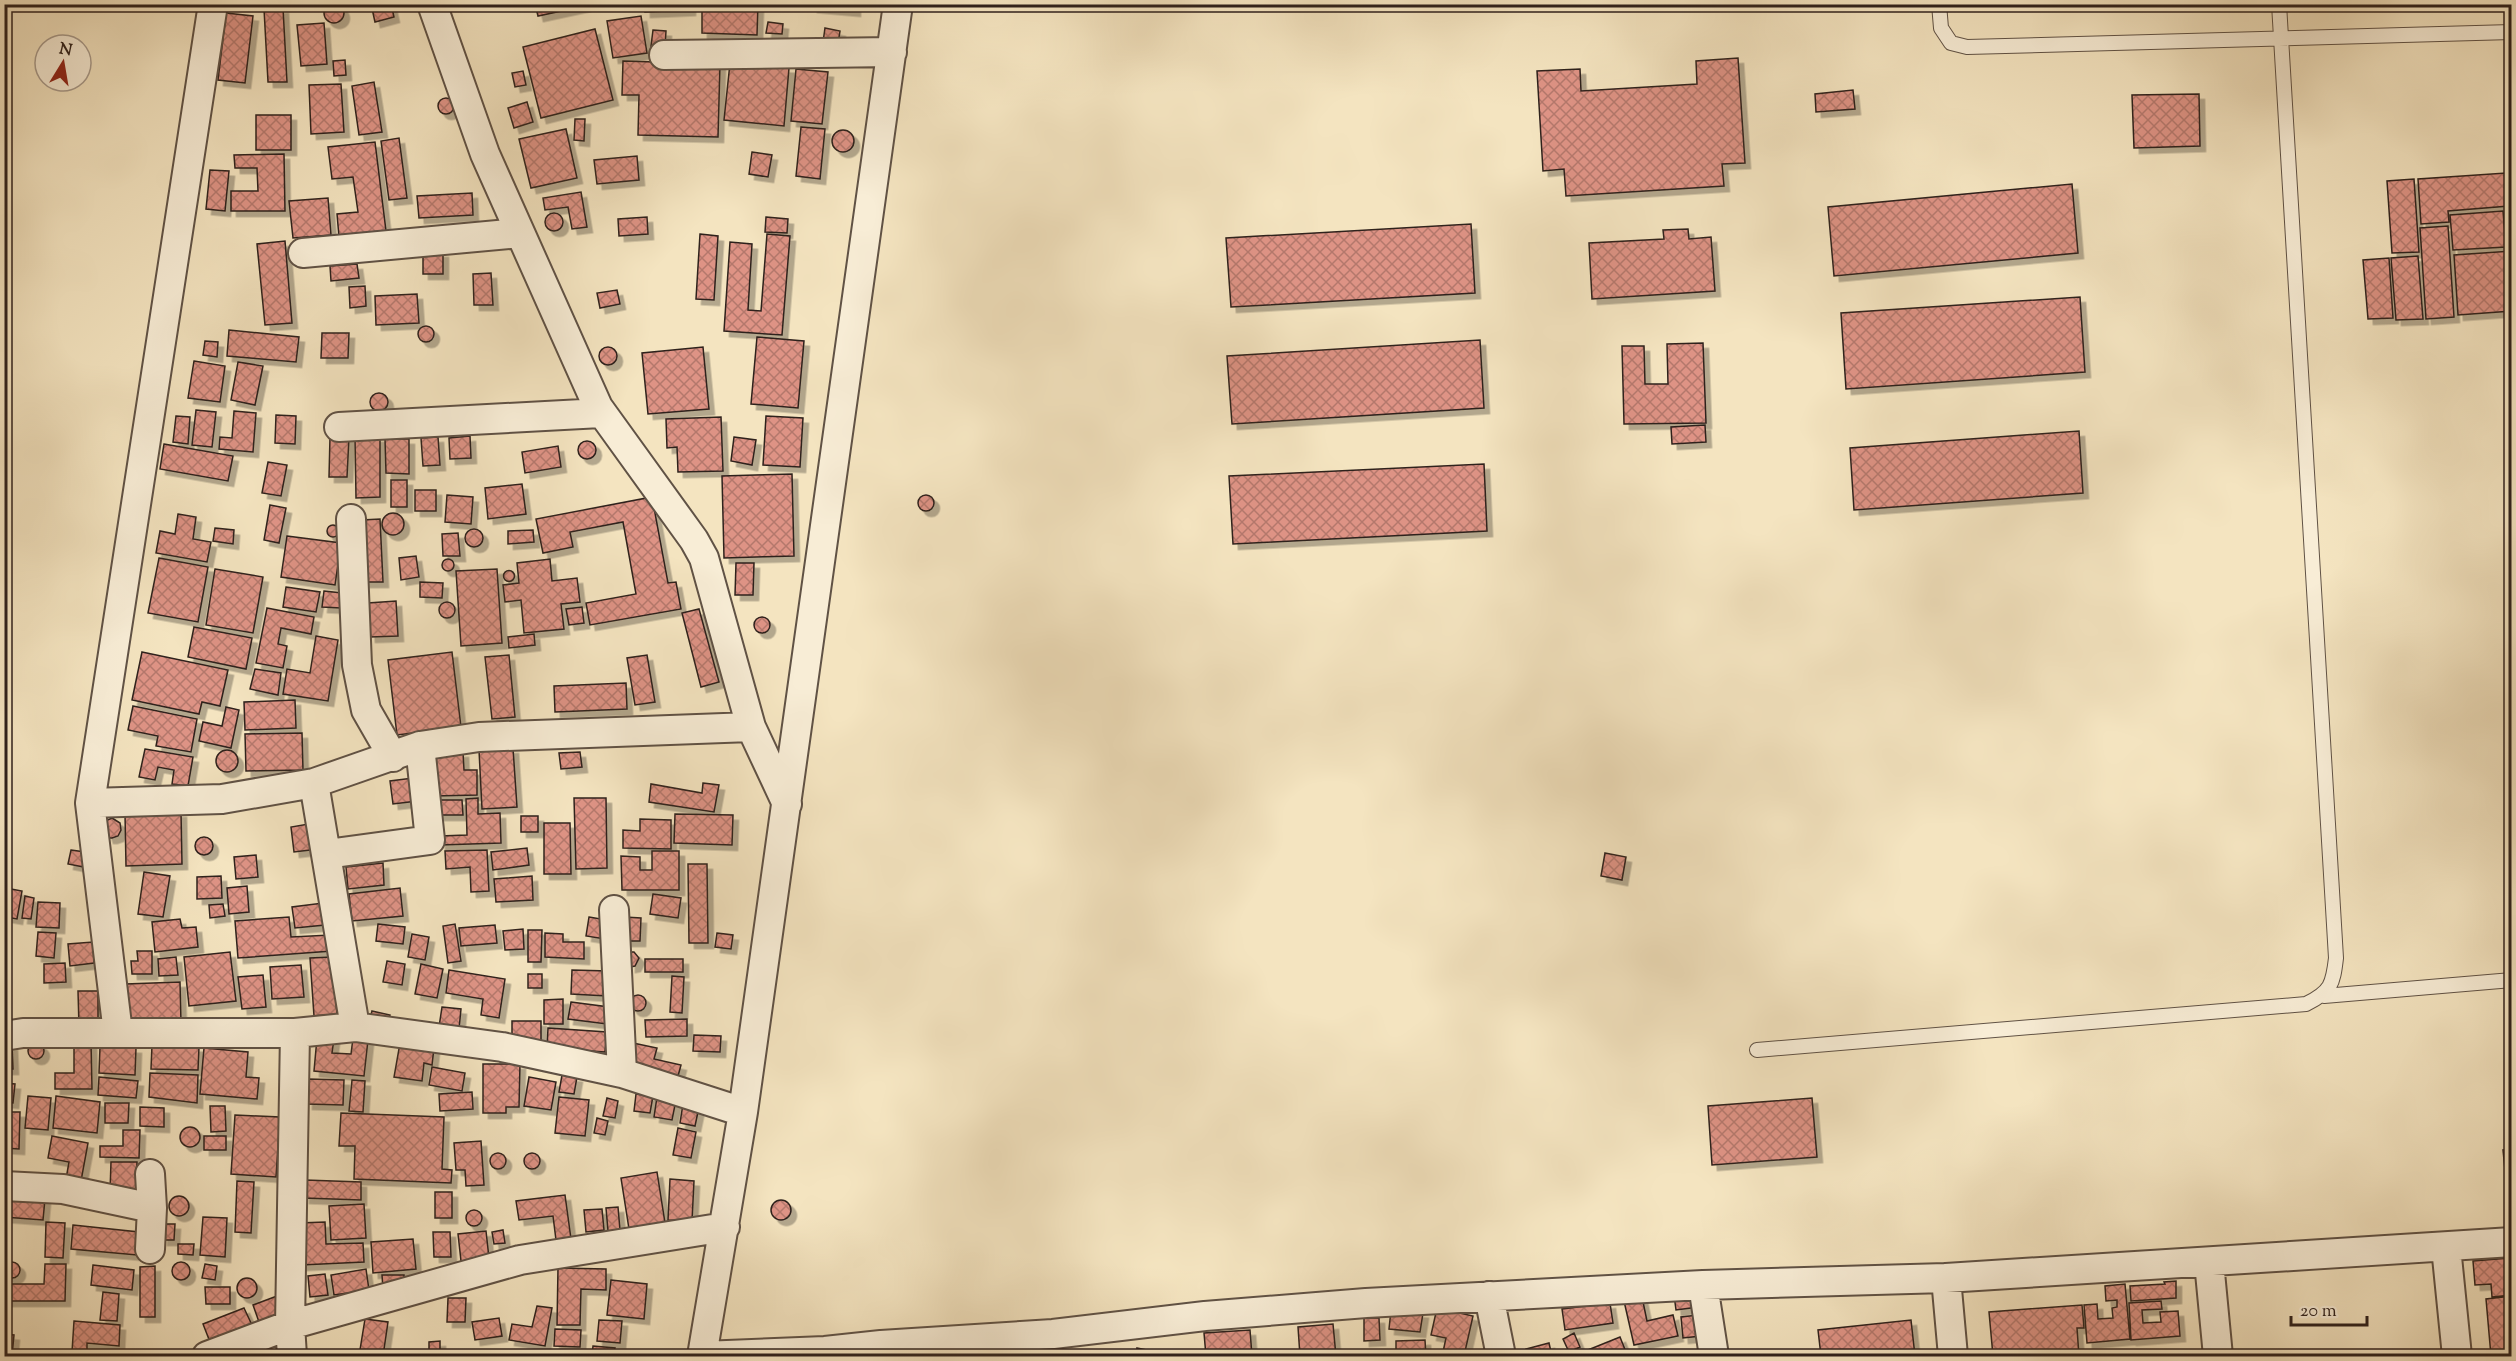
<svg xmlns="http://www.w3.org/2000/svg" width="2516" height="1361" viewBox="0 0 2516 1361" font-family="'Sorts Mill Goudy',serif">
<defs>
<pattern id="building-cross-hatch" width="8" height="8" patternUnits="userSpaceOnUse" patternTransform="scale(1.5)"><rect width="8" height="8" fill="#de9385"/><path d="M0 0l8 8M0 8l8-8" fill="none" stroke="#b4786c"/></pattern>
<filter id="shadow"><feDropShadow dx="5.5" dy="5.5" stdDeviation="0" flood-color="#0004"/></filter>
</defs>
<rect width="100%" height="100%" fill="#f4e4c0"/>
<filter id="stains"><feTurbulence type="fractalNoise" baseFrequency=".00333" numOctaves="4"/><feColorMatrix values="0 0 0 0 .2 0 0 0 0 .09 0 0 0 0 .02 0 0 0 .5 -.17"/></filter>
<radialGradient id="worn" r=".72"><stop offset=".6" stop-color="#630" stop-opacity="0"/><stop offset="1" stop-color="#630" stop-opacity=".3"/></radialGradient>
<path fill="url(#building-cross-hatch)" stroke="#2f211c" stroke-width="1.5" filter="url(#shadow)" d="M324 13a10 10 0 1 1 20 0a10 10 0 1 1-20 0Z
M371 4H391L394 17 375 22Z
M535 4H584L585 6 538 16Z
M645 4H690V10L645 12Z
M729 4H758L757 35 702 33V5Z
M813 4H855V11L812 7Z
M283 8 287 82H268L264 9Z
M226 13 253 16 245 83 218 80Z
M641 16 647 53 613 58 607 21Z
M768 22 783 24 782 34 766 33Z
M324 23 327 64 301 66 297 25Z
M825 28 840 31 838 44 823 42Z
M595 29 613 100 541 118 523 47Z
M653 30 666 31 665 47 651 46Z
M1738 58 1745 163 1722 164 1724 186 1566 196 1564 169 1543 171 1537 71 1580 69 1581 91 1697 84 1696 61Z
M345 60 346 75 334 76 333 61Z
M623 61 720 64 718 137 638 135 639 95H622Z
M730 63 789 68 784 126 724 120Z
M796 69 828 72 822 124 791 121Z
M523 71 526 85 515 87 512 73Z
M374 82 382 132 359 135 352 86Z
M341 84 344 132 311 134 309 85Z
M1853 90 1855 109 1816 112 1815 94Z
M2199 94 2200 146 2134 148 2132 95Z
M438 106a8 8 0 1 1 16 0a8 8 0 1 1-16 0Z
M527 102 533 122 514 128 508 108Z
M256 115H291V150H256Z
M575 119H585L584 141 574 140Z
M801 127 825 129 820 179 796 176Z
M566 129 577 178 531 188 519 139Z
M832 141a11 11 0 1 1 22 0a11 11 0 1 1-22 0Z
M399 138 407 198 389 200 381 141Z
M375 142 386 231 339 237 337 214 358 212 353 177 332 179 328 147Z
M752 152 772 155 768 177 749 174Z
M284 154 285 211H231V191H258L257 168H235L234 155Z
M637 156 639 180 597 184 594 160Z
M210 170 229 171 225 211 206 209Z
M2509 172H2512L2511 210Z
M2506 173 2509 206 2448 211 2449 222 2421 224 2418 179Z
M2414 179 2419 252 2392 253 2387 181Z
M2072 184 2078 253 1834 276 1828 207Z
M581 192 587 227 572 229 568 207 545 210 543 198Z
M472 193 473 215 419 218 417 196Z
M328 198 331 235 293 238 289 201Z
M2503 211 2506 247 2453 250 2450 215Z
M545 222a9 9 0 1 1 18 0a9 9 0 1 1-18 0Z
M2507 213H2512V246L2509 247Z
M647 217 648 234 619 236 618 219Z
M766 217 788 219 787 233 765 232Z
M1471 224 1475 293 1231 307 1226 238Z
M2448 226 2454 317 2426 319 2420 228Z
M1688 229 1689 239 1711 237 1715 291 1592 299 1589 243 1664 239 1663 230Z
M700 234 718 236 714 300 696 299Z
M767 234 790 236 782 335 724 331 730 242 752 244 748 310 761 311Z
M285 241 292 323 265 325 257 244Z
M2512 251V311L2458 315 2454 255Z
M423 252H443V274H423Z
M2418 256 2423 319 2396 320 2391 258Z
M2389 258 2393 318 2368 319 2363 260Z
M357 264 359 278 331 281 330 266Z
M491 273 493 305H474L473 274Z
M365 286 366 306 350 308 349 287Z
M617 290 620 304 600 308 597 293Z
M417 294 419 323 376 325 375 296Z
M2080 297 2085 372 1846 389 1841 313Z
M418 334a8 8 0 1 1 16 0a8 8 0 1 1-16 0Z
M229 330 299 337 296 362 227 356Z
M322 333H349L348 358H321Z
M757 337 804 341 798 408 751 404Z
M1480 340 1484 408 1232 424 1227 356Z
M205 341 218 342 217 357 203 355Z
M1703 343 1706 423 1624 424 1622 346H1644L1645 384H1668L1667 344Z
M599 356a9 9 0 1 1 18 0a9 9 0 1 1-18 0Z
M703 347 709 409 648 414 642 353Z
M194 361 225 366 220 402 188 398Z
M238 362 263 366 255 405 231 400Z
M370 402a9 9 0 1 1 18 0a9 9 0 1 1-18 0Z
M196 410 216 412 212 447 192 445Z
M234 411 256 413 253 452 219 449 220 437 232 438Z
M276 415 296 416 295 444 275 443Z
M176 416 190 417 188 444 173 442Z
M766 416 803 418 800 467 763 465Z
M721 417 723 471 678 472 677 447 667 448 666 419Z
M1705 425 1706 442 1672 444 1671 427Z
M2079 431 2083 493 1854 510 1850 448Z
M470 436 471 458 450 459 449 438Z
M330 437H349L347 477H329Z
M355 437H380V497L356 498Z
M438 437 440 465 423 466 421 438Z
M734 437 756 440 752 465 731 461Z
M385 439H409V474L386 473Z
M578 450a9 9 0 1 1 18 0a9 9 0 1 1-18 0Z
M164 444 233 456 228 481 160 469Z
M558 446 561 467 525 473 522 452Z
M268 462 287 465 281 496 262 493Z
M1484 464 1487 531 1233 544 1229 476Z
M792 474 794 556 724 558 722 476Z
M391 480H407V507H391Z
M522 484 526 514 488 519 485 488Z
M415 490H436V511H415Z
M918 503a8 8 0 1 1 16 0a8 8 0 1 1-16 0Z
M447 495 473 497 471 524 445 522Z
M652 497 668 583 676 582 681 609 590 625 586 603 636 594 623 522 570 532 573 547 543 553 536 519Z
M270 505 286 508 279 543 264 540Z
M382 524a11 11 0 1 1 22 0a11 11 0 1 1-22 0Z
M178 514 196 517 193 539 211 542 207 562 156 553 160 531 175 534Z
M380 519 383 582H364L362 520Z
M327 531a6 6 0 1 1 12 0a6 6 0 1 1-12 0Z
M215 528 234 530 233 544 213 541Z
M465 538a9 9 0 1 1 18 0a9 9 0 1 1-18 0Z
M533 530 534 542 508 544V531Z
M458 533 460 556H443L442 534Z
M287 536 341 543 335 585 281 577Z
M416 556 419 577 401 580 399 558Z
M159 558 208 567 198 622 148 613Z
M442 565a6 6 0 1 1 12 0a6 6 0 1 1-12 0Z
M550 559 552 581 577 578 580 602 561 604 564 629 524 633 521 600 505 602 503 585 519 583 517 563Z
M736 563H754L753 595H735Z
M215 569 263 577 253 633 206 625Z
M497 569 502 643 461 646 456 571Z
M503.5 576a5.5 5.5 0 1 1 11 0a5.5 5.5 0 1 1-11 0Z
M420 582 443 583 442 598 420 597Z
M286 587 320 592 316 612 283 607Z
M324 591 342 593 341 608 322 607Z
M396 601 398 636 370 637 368 603Z
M439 610a8 8 0 1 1 16 0a8 8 0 1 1-16 0Z
M582 607 584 623 569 625 566 609Z
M267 608 314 617 311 634 281 628 278 644 287 646 283 668 256 663Z
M699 609 719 682 701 687 682 613Z
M754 625a8 8 0 1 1 16 0a8 8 0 1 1-16 0Z
M194 627 252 638 246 669 188 657Z
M534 634 535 645 509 648 508 637Z
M316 636 338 640 328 701 283 694 287 669 310 673Z
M142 652 228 670 220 706 202 702 199 714 132 700Z
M452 652 461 727 397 735 388 660Z
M509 655 515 717 492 719 485 657Z
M647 655 655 702 635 705 627 658Z
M255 669 281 673 278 695 250 689Z
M626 683 627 709 555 712 554 686Z
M295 700 296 728 245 730 244 702Z
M133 706 197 719 191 752 156 746 158 736 128 730Z
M226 707 239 710 231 748 199 741 203 722 222 726Z
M302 733 303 770 246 771 245 734Z
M513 748 517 807 482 809 479 750Z
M145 749 193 757 188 786 172 784 174 770 158 767 155 780 139 777Z
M216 761a11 11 0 1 1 22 0a11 11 0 1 1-22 0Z
M463 752 464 770H477V795L434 796 433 753Z
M580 752 582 767 561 769 559 753Z
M413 778 417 801 393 804 390 781Z
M703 783 719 785 714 812 649 802 651 784 702 793Z
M478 798V814L500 813 501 843 440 845V836L467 835 466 799Z
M574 798H606L607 868 576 869Z
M438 800H462L463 815H438Z
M181 812 182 864 126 866 125 814Z
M675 814 733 815 732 845 674 843Z
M521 816H538V832H521Z
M112 818 120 823 121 830 118 836 112 838H108L103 822Z
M640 819 671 820V849L623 848V830L640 831Z
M314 823 318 849 294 852 291 827Z
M544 823H570L571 874H544Z
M195 846a9 9 0 1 1 18 0a9 9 0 1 1-18 0Z
M527 848 529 865 493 870 491 852Z
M71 850 92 853 89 868 68 864Z
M487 850 489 891 471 892 470 867 446 869 445 851Z
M652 851H679V890H622L621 856 640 857V870H652Z
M1605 853 1626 857 1622 880 1601 876Z
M256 855 258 877 236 879 234 857Z
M383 863 384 885 348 889 346 867Z
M688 864H707L708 943H689Z
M144 872 170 876 163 917 138 914Z
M221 876 222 898 197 899V877Z
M532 876 533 900 496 902 494 879Z
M247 886 249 912 229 914 227 888Z
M400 888 403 916 352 921 349 894Z
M11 889 22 891 17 919 6 917Z
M653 894 681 898 678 918 650 914Z
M25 896 34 898 31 919 22 918Z
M38 902 60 903 59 928 36 927Z
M323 903 325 925 295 928 292 907Z
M223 904 225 916 210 918 209 905Z
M289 917 291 937 331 935 332 951 238 958 235 921Z
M589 917 607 920 605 939 586 936Z
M624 917 641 918 640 941H623Z
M180 919 182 928 196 927 198 947 155 952 152 922Z
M378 924 405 927 403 944 376 941Z
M455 924 461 961 448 963 443 926Z
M495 925 497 943 461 946 459 928Z
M523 929 524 949 505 950 503 931Z
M528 930H542L541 962H528Z
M38 932 56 933 54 958 36 956Z
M545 933 563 934V942H584V959L545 957Z
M717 933 733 935 731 949 715 947Z
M412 934 429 937 425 960 408 957Z
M93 942 94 963 70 966 68 944Z
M137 951H152V974H132L131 961H138Z
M230 952 236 1001 189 1006 184 957Z
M630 952H634L639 958 635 966 630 967Z
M176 957 178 975 159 976 158 959Z
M332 957 337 1014 314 1016 310 958Z
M645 959H683V972H645Z
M387 961 405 964 402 985 383 982Z
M65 963 66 982 44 983V964Z
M421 964 443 969 437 998 415 994Z
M301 965 304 997 272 999 270 967Z
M449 970 505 979 499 1018 481 1015 483 999 446 993Z
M572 970 608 971 607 996 571 994Z
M528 974H542V988H528Z
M263 975 266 1007 242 1009 238 977Z
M672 976 684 977 682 1013 670 1012Z
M180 982 181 1023 128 1024 126 984Z
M78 991H98V1026H79Z
M630 1003a8 8 0 1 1 16 0a8 8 0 1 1-16 0Z
M563 999V1024H544V1000Z
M571 1002 609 1007 607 1024 568 1019Z
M442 1007 461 1009 459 1029 439 1027Z
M372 1011 390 1015 387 1027 369 1023Z
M687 1019V1036L646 1037 645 1020Z
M512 1021H541V1041H512Z
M548 1028 607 1032 605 1052 547 1048Z
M694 1035 721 1036 720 1052 693 1051Z
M317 1038 334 1039 332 1053 351 1054 353 1038 368 1040 364 1076 314 1071Z
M74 1042H91L92 1089H55V1073H74Z
M28 1051a8 8 0 1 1 16 0a8 8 0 1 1-16 0Z
M400 1043 434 1048 432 1065 424 1063 422 1081 394 1077Z
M633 1043 657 1048 654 1059 681 1065 678 1076 629 1065Z
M12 1045 13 1069H4V1046Z
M152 1045 199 1047 198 1070 151 1069Z
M100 1047 136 1048 135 1075 99 1073Z
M204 1048 248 1052 246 1077 259 1078 257 1099 200 1094Z
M483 1064H520L519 1107H506V1113H483Z
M432 1067 465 1073 462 1091 429 1085Z
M150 1073 198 1075 197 1103 149 1097Z
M562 1075 577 1077 574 1094 559 1092Z
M99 1077 138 1081 136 1098 98 1095Z
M529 1077 556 1082 551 1110 524 1106Z
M308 1079 344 1080 343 1105 307 1104Z
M352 1080 365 1081 363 1112 349 1111Z
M4 1083 15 1084 13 1103 4 1102Z
M472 1092 473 1109 440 1111 439 1094Z
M636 1094 653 1096 650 1113 634 1111Z
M28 1096 51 1098 48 1130 25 1128Z
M56 1096 100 1102 97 1133 53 1128Z
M559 1097 589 1100 585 1136 555 1133Z
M657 1097 676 1100 672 1120 654 1117Z
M607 1098 618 1101 615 1118 603 1116Z
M1812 1098 1817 1157 1712 1165 1708 1106Z
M105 1103H129L128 1123H105Z
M683 1104 699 1107 695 1126 680 1123Z
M210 1106H225L226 1131 211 1132Z
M140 1107 164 1108V1127L140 1126Z
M4 1112H20L19 1149 4 1148Z
M341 1113 444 1117 442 1169 452 1170 451 1183 354 1179 355 1146H339Z
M235 1115 280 1117 276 1177 231 1174Z
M597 1118 608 1121 605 1135 594 1133Z
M180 1137a10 10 0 1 1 20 0a10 10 0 1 1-20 0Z
M678 1128 696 1132 691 1158 673 1155Z
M123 1130H140L139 1158 100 1157V1146H123Z
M52 1136 88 1143 81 1181 66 1179 69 1162 48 1158Z
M204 1136H226V1150H204Z
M481 1141 484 1185 466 1186 465 1170H456L454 1143Z
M2512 1149V1190H2507L2503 1150Z
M524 1161a8 8 0 1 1 16 0a8 8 0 1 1-16 0Z
M490 1161a8 8 0 1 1 16 0a8 8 0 1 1-16 0Z
M111 1162H137L136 1192H110Z
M657 1172 665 1223 629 1229 621 1178Z
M670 1179 694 1181 692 1221 668 1220Z
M305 1180 361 1182V1200L304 1198Z
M237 1181 254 1182 251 1233 235 1232Z
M435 1192H452V1218H435Z
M565 1195 571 1239 556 1240 553 1216 519 1220 516 1201Z
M169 1206a10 10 0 1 1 20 0a10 10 0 1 1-20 0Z
M4 1196 45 1199 43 1220 4 1217Z
M771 1210a10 10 0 1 1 20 0a10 10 0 1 1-20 0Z
M364 1204 366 1238 331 1240 329 1206Z
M618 1207 620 1230 608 1231 606 1208Z
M602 1209 604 1230 586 1232 584 1210Z
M466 1218a8 8 0 1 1 16 0a8 8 0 1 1-16 0Z
M203 1217 227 1218 225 1257 200 1255Z
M46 1222 65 1223 63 1258 45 1257Z
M325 1222 326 1244 363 1243 364 1262 301 1265 299 1223Z
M163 1224H175L174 1240H162Z
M73 1225 139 1232 137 1255 71 1249Z
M503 1230 505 1243 494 1244 492 1232Z
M486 1231 489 1258 461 1261 458 1234Z
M433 1232H450L451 1257H434Z
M413 1239 416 1269 373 1273 371 1242Z
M178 1244H194L193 1255 178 1254Z
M2510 1258 2512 1295 2492 1297 2491 1284 2475 1285 2473 1261Z
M172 1271a9 9 0 1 1 18 0a9 9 0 1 1-18 0Z
M4 1270a8 8 0 1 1 16 0a8 8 0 1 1-16 0Z
M45 1264H66L65 1301H4V1284H44Z
M205 1264 217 1266 215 1280 202 1278Z
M93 1265 134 1270 132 1290 91 1285Z
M155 1266V1317H140V1267Z
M558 1268 606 1269V1290L581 1289 580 1325H557Z
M366 1269 369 1290 334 1295 331 1275Z
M325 1274 328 1295 310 1297 308 1276Z
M382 1275H404V1289H383Z
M237 1288a10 10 0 1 1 20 0a10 10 0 1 1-20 0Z
M611 1280 647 1284 644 1319 607 1315Z
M2176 1281V1298L2131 1301 2130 1286 2165 1284 2164 1282Z
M2125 1284 2130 1339 2087 1343 2084 1305 2097 1304 2098 1319 2113 1318 2112 1308 2117 1307V1300L2106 1301 2105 1286Z
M205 1287H230V1304H206Z
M103 1292 119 1294 117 1321 100 1320Z
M1696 1293 1698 1307 1676 1310 1674 1295Z
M277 1296 283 1313 259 1322 253 1305Z
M2512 1296V1356H2491L2486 1299Z
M1642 1297 1647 1321 1673 1315 1678 1336 1634 1345 1624 1301Z
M448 1298H466L465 1322H447Z
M2161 1301 2162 1309 2142 1310 2143 1323 2161 1322 2160 1312 2178 1311 2180 1336 2131 1340 2129 1303Z
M1610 1303 1613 1323 1565 1330 1562 1309Z
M2082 1305 2084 1328H2077L2079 1356H1993L1989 1312Z
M537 1306 552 1308 545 1346 509 1340 512 1324 532 1327Z
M244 1308 252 1325 210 1342 203 1324Z
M1437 1308 1473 1316 1464 1356 1443 1352 1446 1338 1431 1335Z
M1391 1310 1423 1313 1420 1332 1389 1329Z
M1698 1315 1701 1336 1683 1338 1681 1317Z
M499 1318 502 1336 475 1340 472 1322Z
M1364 1318H1379L1380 1340 1364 1341Z
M365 1319 388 1322 383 1356H359Z
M599 1320 622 1321 620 1343 597 1341Z
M1911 1320 1915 1356H1821L1818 1330Z
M74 1321 120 1325 119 1346 87 1343V1354L72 1352Z
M1333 1324 1336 1356H1300L1298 1327Z
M555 1329 581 1330 580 1347 554 1346Z
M1250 1330 1252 1356H1206L1204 1333Z
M1574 1333 1580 1347 1569 1352 1563 1339Z
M4 1334 14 1335 12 1356H4Z
M1620 1337 1626 1352 1615 1356H1573Z
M1425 1340 1426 1356H1396V1341Z
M440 1341V1356H429V1342Z
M1549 1343 1552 1356H1528L1526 1349Z
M593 1346 615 1348 613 1356H592Z
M1137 1348 1167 1354V1356H1136Z
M1046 1350 1047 1356H999L998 1354Z
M25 1354 52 1355V1356H25Z
M2132 1354V1356H2107Z"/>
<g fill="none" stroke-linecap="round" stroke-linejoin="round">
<defs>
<path id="lane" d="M1939 4 1941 28 1951 43 1967 47 2512 32
M2324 996 2512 980
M1757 1050 2306 1004C2331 992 2333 984 2336 958L2279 4"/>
<path id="street" d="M432 4 485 154 598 407 694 540 704 558 751 727 787 804
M664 55 892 52
M303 253 520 233
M339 427 601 413
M351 519 357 665 366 710 393 757
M314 783 355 1027
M90 803 222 799 314 783 420 746 479 737 751 727
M327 854 430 840 420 746
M614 910 622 1073
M118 1033 90 803 213 4
M4 1036 23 1033H295L355 1027 502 1047 622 1073 743 1112
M4 1186 63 1189 152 1208
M2446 1247 2457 1356
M150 1249 152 1208 150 1174
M2209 1262 2218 1356
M1946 1278 1953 1356
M1703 1285 1714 1356
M1489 1296 1501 1356
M207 1356 290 1325 520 1260 725 1227
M292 1356 290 1325 295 1033
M702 1356 825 1351 881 1345 1053 1334 1205 1316 1366 1303 1703 1285 1946 1278 2512 1242
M702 1356 743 1112 898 4"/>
</defs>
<use href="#lane" stroke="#605245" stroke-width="16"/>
<use href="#street" stroke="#605245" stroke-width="32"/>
<use href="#lane" stroke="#f8edd6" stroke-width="14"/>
<use href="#street" stroke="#f8edd6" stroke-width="28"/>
</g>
<rect width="2516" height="1361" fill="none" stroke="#f4e4c0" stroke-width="24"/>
<rect x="6" y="6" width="2504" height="1349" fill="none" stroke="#2f211c" stroke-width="3"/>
<rect x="12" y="12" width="2492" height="1337" fill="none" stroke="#2f211c" stroke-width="1.5"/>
<g transform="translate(63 63) rotate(11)"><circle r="28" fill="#f8edd6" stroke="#a89b8c" stroke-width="1.5"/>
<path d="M0-4.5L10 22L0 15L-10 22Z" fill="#8f2418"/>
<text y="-9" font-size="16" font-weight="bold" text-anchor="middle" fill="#2f211c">N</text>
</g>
<path d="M2291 1316v9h76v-9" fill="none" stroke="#2f211c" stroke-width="3"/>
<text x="2300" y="1316" font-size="18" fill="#2f211c" stroke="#f8edd6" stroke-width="4.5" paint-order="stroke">20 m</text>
<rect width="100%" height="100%" filter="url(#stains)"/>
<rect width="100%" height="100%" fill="url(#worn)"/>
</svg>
